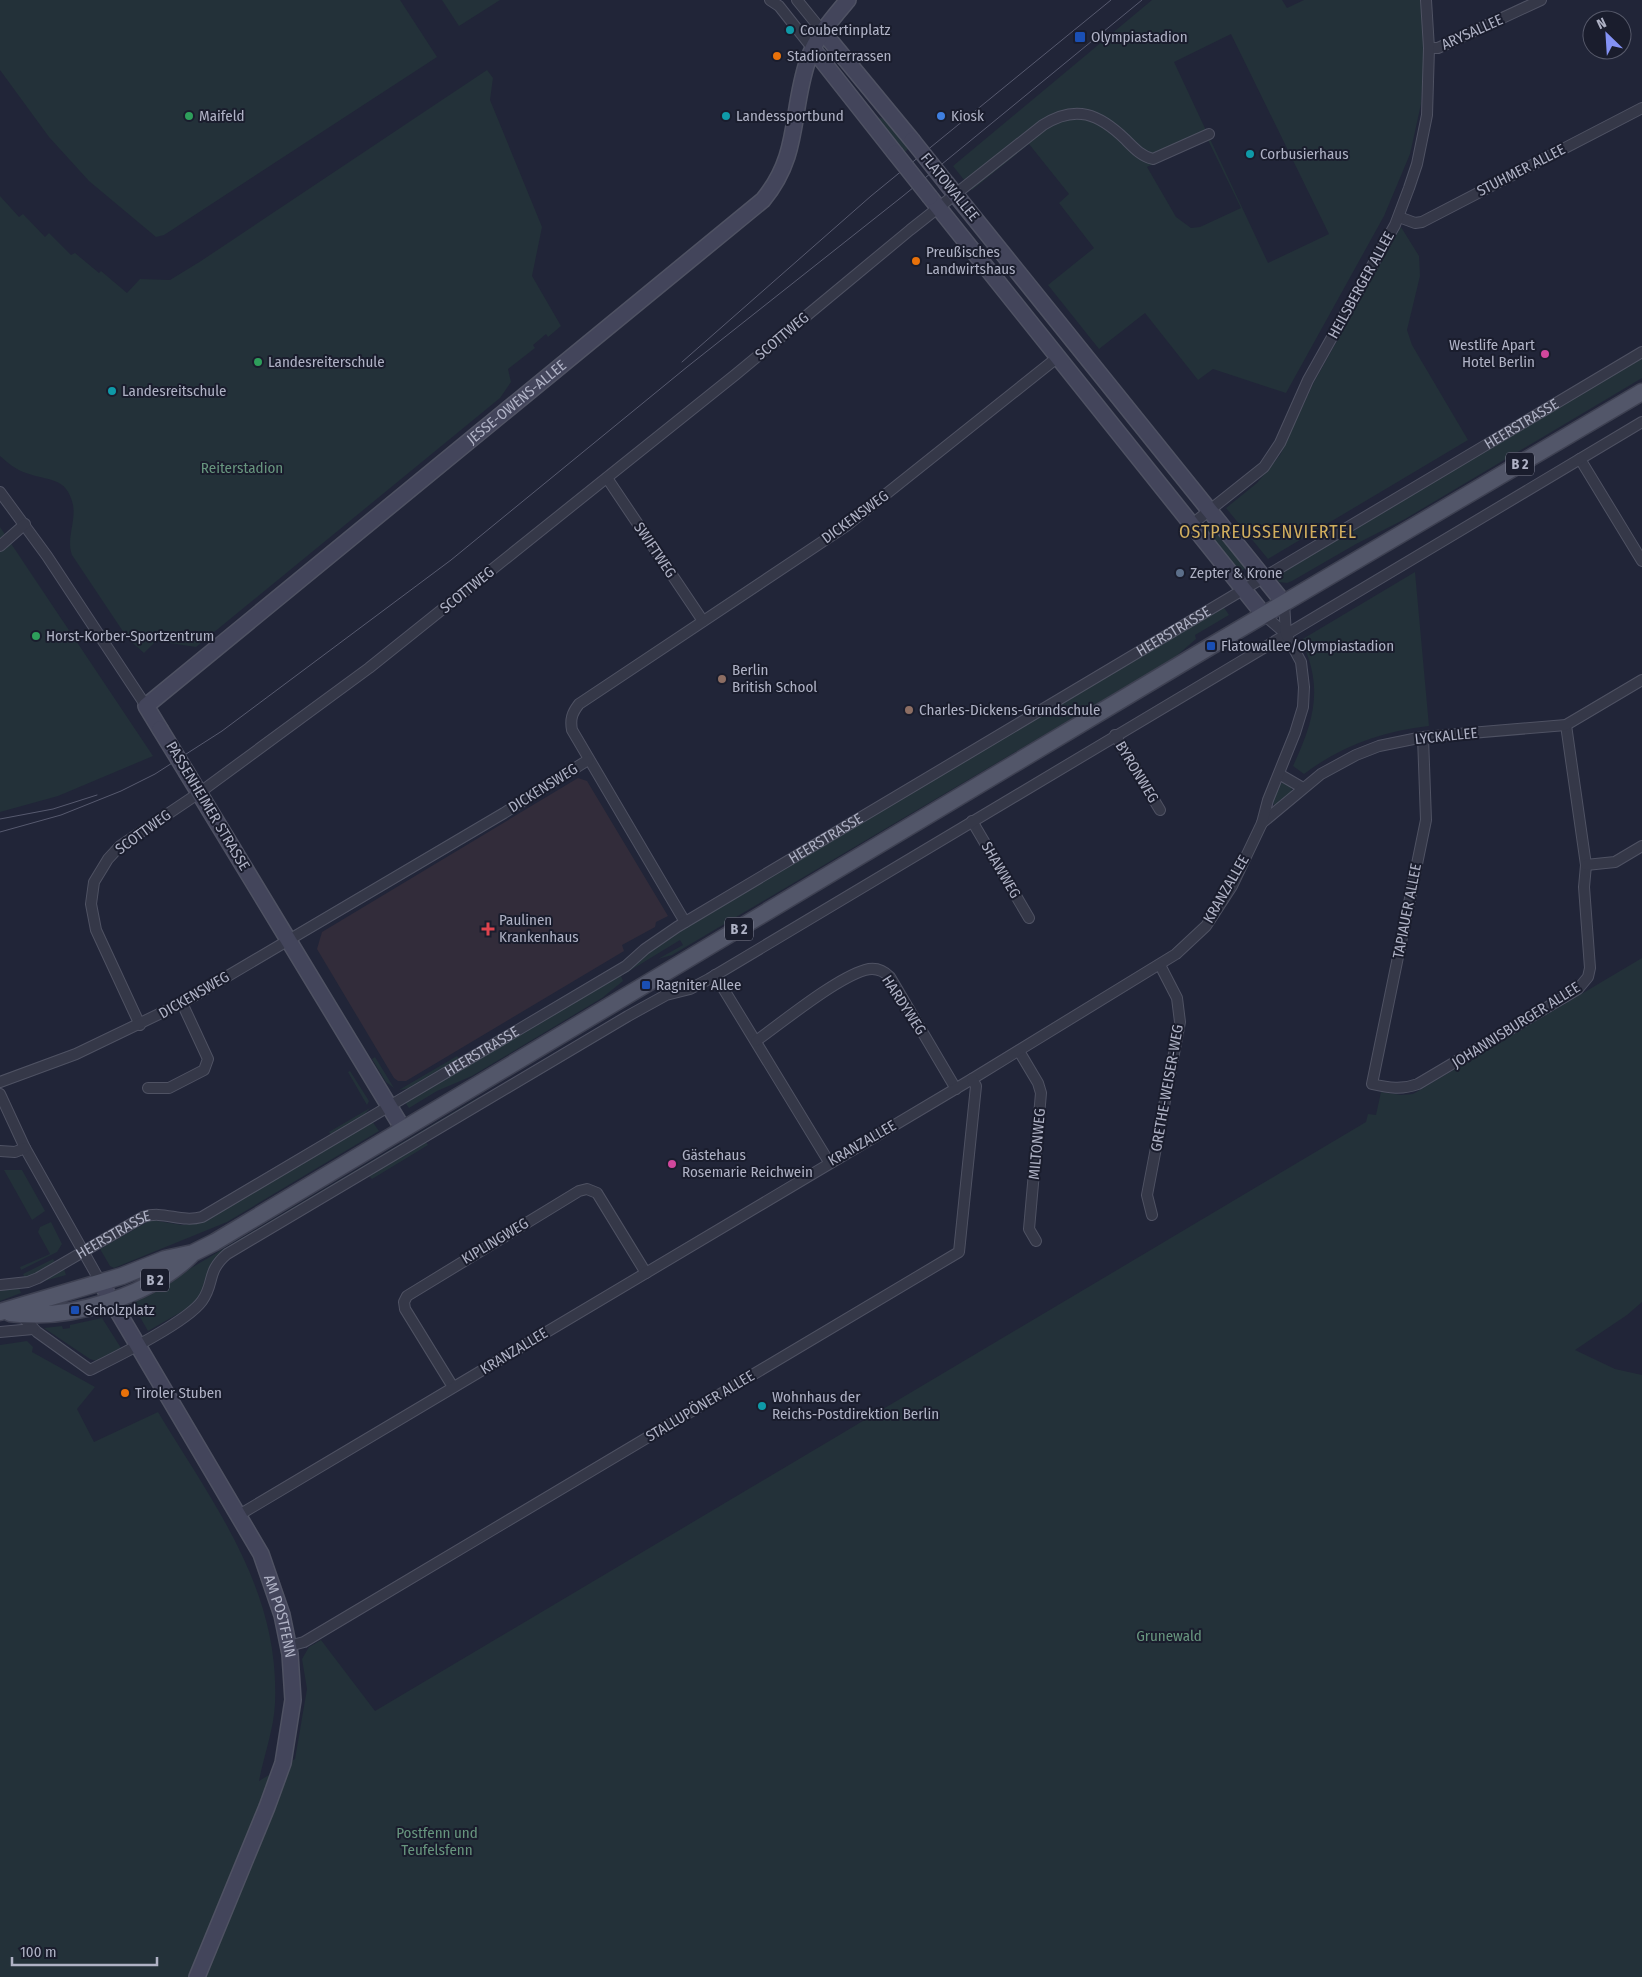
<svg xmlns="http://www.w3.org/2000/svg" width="1642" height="1977" viewBox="0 0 1642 1977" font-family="'Fira Sans Condensed',sans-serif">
<rect width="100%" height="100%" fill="#212538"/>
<path fill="#322c3a" d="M578 778 587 781 668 916 656 922 655 927 622 945 624 951 406 1081H398L394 1078 317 949 322 932Z"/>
<path fill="#233139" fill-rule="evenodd" d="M0 0H400L437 57 164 235 156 237 89 181 49 137 0 70Z
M442 0H500L459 26Z
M1152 0H1282L1287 8 1304 0H1421L1424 55 1421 104 1410 154 1384 216 1286 393 1213 369 1198 380 1145 313 1099 349 1048 285 1094 248 1059 203 1069 194 1029 144 972 190 953 166ZM1231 34 1329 234 1268 263 1174 62ZM1207 138 1241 208 1200 227 1191 228 1176 217 1147 167Z
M487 70 493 78 490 100 542 227 532 276 561 326 548 337 546 334 533 345 535 348 508 369 511 382 500 398 196 647 156 641 144 653 128 639 72 555C66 539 76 522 73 505 67 476 47 481 26 473 15 469 8 463 0 456V196L19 217 23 214 45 237 49 233 71 255 75 253 99 273 101 271 127 293 140 279 170 280 201 261Z
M878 117 887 120 909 148 904 153Z
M1401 227 1419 256 1420 276 1407 330 1412 345 1468 440 1268 559 1226 508 1257 483 1280 455 1314 382Z
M1642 356V378L1405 519 1356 544 1292 581 1287 583 1279 582 1274 575Z
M1208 521H1209L1247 567 1239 572 1202 526Z
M0 527 153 756 58 796 0 812Z
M1415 572 1429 726C1383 731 1341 746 1304 774L1293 766C1314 721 1324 687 1301 640Z
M1223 606 1229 615 1195 635 1196 639 1174 658 694 942 672 955 658 959 683 945 680 940 621 976 623 981 602 998 472 1076 437 1091 409 1108 404 1101 659 942Z
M1284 782 1290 785 1292 791 1279 805H1274L1273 801 1279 785Z
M1642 958V1302L1627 1315 1575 1350 1615 1369 1642 1375V1977H0V1345L27 1341 33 1347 32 1352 95 1387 77 1409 94 1442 158 1412C214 1505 280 1589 275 1703 274 1729 264 1755 259 1781L295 1759 307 1689 302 1659 309 1647 321 1640 375 1711 1366 1122 1368 1114 1376 1115 1381 1092 1401 1095 1413 1094Z
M457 1056 460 1059 411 1088 399 1090Z
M375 1057 394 1088 386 1082 372 1059Z
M350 1071 369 1101 367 1105 348 1072Z
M479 1097 481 1100 213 1263 200 1297 188 1308 148 1331 132 1303 127 1305 129 1301 166 1283Z
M370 1108 364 1115 331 1135 329 1132Z
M372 1121 379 1131 227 1222 114 1268 110 1266 100 1249 151 1220 182 1225 197 1223Z
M426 1142 428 1145 372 1179 369 1176Z
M4 1170H22L45 1211 32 1220Z
M51 1222 62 1244 57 1252 21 1270 20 1267 50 1254 38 1232 40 1227Z
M53 1259 55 1262 38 1272 34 1277 25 1278 23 1274Z
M64 1269 66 1275 19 1288 21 1293 0 1301V1289L35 1283Z
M102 1318 121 1348 96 1361 90 1359 44 1328 62 1326 63 1329 70 1328V1325Z"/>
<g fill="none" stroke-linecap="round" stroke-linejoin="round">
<defs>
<g id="street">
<path d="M770 0 779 6 813 49"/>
<path d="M797 0 823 32"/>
<path d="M1429 48H1438L1541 0"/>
<path d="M1399 217 1415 223 1422 222 1642 108"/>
<path d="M1580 459 1642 561"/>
<path d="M607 478 703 621"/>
<path d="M0 492 47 556 146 706"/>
<path d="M1191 525 1264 467 1280 443 1308 380 1395 225 1409 188 1417 164 1427 115 1429 48 1426 0"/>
<path d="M0 546 25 524"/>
<path d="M1264 615 1286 634"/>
<path d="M1115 735 1160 810"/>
<path d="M1423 737 1426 820 1372 1084C1389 1088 1402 1090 1418 1084L1578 989 1588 977 1590 968 1584 887 1586 865 1566 725"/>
<path d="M1279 774 1303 788"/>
<path d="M972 821 1029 918"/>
<path d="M1262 823 1321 774 1356 755 1379 746 1423 737 1566 725 1642 680"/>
<path d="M1586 865 1615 862 1642 846"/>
<path d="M685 922 572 730C570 719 572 713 579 704L846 526 1058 357"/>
<path d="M715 975 829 1162"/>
<path d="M140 1025 96 930 91 904 94 882 108 859 120 846 199 793 369 668 735 375 910 230 1043 125C1076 104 1099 114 1125 139 1134 148 1141 156 1153 159L1209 134"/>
<path d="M756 1041C784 1021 835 979 865 970 875 967 883 970 890 977L956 1089"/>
<path d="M1019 1051 1038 1083 1041 1093 1029 1229 1036 1241"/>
<path d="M0 1082 76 1054 182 1003 504 813 588 760"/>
<path d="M148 1088H169L204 1070 208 1059 182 1003"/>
<path d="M0 1094 25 1148 101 1283"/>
<path d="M0 1151 15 1152 25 1148"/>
<path d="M1152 1215 1147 1195 1180 1022 1177 998 1160 965"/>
<path id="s1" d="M0 1285 28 1282 38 1278 143 1217C164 1210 180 1223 202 1217L626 966 645 949 677 927 1642 352"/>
<path d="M20 1314 37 1332 90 1370C116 1357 186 1323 202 1301 215 1283 206 1272 227 1254L628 1016 666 995 690 989 709 979 1642 422"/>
<path d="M0 1332 33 1329"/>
<path d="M453 1387 405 1309 404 1302 407 1296 579 1191 587 1189 597 1193 646 1273"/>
<path d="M239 1515 972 1079 1176 954 1206 926 1232 886 1262 823 1268 800 1295 733 1303 707 1304 687 1301 662 1286 634 1284 603"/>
<path d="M289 1646 304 1642 959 1252 976 1086 972 1079"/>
</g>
<g id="secondary">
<path d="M823 32 912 140"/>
<path d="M813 49 895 153"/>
<path d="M947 184 1284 603"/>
<path d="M930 197 1264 615"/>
<path id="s2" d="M160 729 146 706 763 200C801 154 790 112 808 60 816 37 832 19 848 0"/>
<path d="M187 773 403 1129"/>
<path id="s3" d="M101 1283 261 1554 282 1615 290 1654 293 1700 283 1763 267 1807 197 1977"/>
</g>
<path id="primary" d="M0 1312 122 1276 165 1259 193 1253 215 1242 1211 646 1642 392
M10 1313C69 1321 149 1296 191 1255"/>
</defs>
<use href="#street" stroke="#4f5263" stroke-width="12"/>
<use href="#secondary" stroke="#4f5263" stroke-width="18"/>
<use href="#primary" stroke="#3e4152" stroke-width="19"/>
<use href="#street" stroke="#353848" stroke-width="10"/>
<use href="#secondary" stroke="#43455b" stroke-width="15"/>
<use href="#primary" stroke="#525669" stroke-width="16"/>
<path stroke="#575a6f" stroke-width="1" d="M682 362 871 196 1111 0
M0 819 53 809 97 795
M0 832 61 815 121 791 155 774 222 731 451 560 687 367 903 196 1142 0"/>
<defs>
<path id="secondary-bridge" d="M912 140 947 184
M895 153 930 197
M160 729 187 773"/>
</defs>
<use href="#secondary-bridge" stroke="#4f5263" stroke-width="18" stroke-linecap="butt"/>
<use href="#secondary-bridge" stroke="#43455b" stroke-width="15"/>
</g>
<g fill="#0f9aa8" stroke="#1a1d2d" stroke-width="2">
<circle cx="790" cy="30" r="5"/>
<circle cx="726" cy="116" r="5"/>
<circle cx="1250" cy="154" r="5"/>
<circle cx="112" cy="391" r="5"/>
<circle cx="762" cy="1406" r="5"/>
</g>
<g fill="#1a4fb4" stroke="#1a1d2d" stroke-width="2">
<rect x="1074" y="31" width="12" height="12" rx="2.5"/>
<rect x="1206" y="641" width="10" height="10" rx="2.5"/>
<rect x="641" y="980" width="10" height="10" rx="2.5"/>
<rect x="70" y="1305" width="10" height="10" rx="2.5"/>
</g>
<g fill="#e8710a" stroke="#1a1d2d" stroke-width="2">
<circle cx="777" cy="56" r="5"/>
<circle cx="916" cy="261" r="5"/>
<circle cx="125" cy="1393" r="5"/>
</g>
<g fill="#2e9e5b" stroke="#1a1d2d" stroke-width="2">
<circle cx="189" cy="116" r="5"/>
<circle cx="258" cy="362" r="5"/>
<circle cx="36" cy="636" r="5"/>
</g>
<circle fill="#3f7fe0" stroke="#1a1d2d" stroke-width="2" cx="941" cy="116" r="5"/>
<g fill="#d1479c" stroke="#1a1d2d" stroke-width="2">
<circle cx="1545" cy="354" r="5"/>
<circle cx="672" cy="1164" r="5"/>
</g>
<circle fill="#5c6f8a" stroke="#1a1d2d" stroke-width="2" cx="1180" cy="573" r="5"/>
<g fill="#8d6e63" stroke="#1a1d2d" stroke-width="2">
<circle cx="722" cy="679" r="5"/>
<circle cx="909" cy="710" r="5"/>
</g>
<path fill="#e0444e" stroke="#1a1d2d" stroke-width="2" d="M485.5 921.5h5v5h5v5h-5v5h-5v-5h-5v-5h5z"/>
<g text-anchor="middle" stroke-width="4" stroke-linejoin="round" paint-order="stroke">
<g fill="#1a1d2d" stroke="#828597" stroke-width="1">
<rect x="1506" y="452.5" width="28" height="23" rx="4"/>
<rect x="725" y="917.5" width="28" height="23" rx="4"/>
<rect x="141" y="1268.5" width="28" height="23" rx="4"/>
</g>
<g font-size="14" font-weight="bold" fill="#afb2c5">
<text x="1520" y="469">B 2</text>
<text x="739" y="934">B 2</text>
<text x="155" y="1285">B 2</text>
</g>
<g font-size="15" fill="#afb2c5" stroke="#1a1d2d" text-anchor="start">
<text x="800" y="35">Coubertinplatz</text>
<text x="1091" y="42">Olympiastadion</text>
<text x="787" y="61">Stadionterrassen</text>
<text x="199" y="121">Maifeld</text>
<text x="736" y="121">Landessportbund</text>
<text x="951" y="121">Kiosk</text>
<text x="1260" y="159">Corbusierhaus</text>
<text x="926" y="257">Preußisches<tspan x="926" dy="17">Landwirtshaus</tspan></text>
<text x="1535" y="350" text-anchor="end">Westlife Apart<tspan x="1535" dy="17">Hotel Berlin</tspan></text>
<text x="268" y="367">Landesreiterschule</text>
<text x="122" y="396">Landesreitschule</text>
<text x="1190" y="578">Zepter &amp; Krone</text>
<text x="46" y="641">Horst-Korber-Sportzentrum</text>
<text x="1221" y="651">Flatowallee/Olympiastadion</text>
<text x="732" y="675">Berlin<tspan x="732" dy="17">British School</tspan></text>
<text x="919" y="715">Charles-Dickens-Grundschule</text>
<text x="499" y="925">Paulinen<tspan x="499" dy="17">Krankenhaus</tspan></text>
<text x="656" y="990">Ragniter Allee</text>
<text x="682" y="1160">Gästehaus<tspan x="682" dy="17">Rosemarie Reichwein</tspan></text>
<text x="85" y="1315">Scholzplatz</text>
<text x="135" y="1398">Tiroler Stuben</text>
<text x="772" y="1402">Wohnhaus der<tspan x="772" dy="17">Reichs-Postdirektion Berlin</tspan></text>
</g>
<g font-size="15" fill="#afb2c5" stroke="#1a1d2d">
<text transform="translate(1472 32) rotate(-24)" y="5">ARYSALLEE</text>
<text transform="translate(1521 170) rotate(-27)" y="5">STUHMER ALLEE</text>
<text transform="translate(950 187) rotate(51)" y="5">FLATOWALLEE</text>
<text transform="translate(1361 285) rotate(-61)" y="5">HEILSBERGER ALLEE</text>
<text transform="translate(782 336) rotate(-40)" y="5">SCOTTWEG</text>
<text dy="5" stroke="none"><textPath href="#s2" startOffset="506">JESSE-OWENS-ALLEE</textPath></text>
<text dy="5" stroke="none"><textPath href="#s1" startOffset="1760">HEERSTRASSE</textPath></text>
<text transform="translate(855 517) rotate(-36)" y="5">DICKENSWEG</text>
<text transform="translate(655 550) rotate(56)" y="5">SWIFTWEG</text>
<text transform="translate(467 590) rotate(-39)" y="5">SCOTTWEG</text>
<text dy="5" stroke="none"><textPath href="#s1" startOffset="1355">HEERSTRASSE</textPath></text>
<text transform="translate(1446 736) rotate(-6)" y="5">LYCKALLEE</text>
<text transform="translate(1137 772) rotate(59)" y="5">BYRONWEG</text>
<text transform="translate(543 788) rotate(-32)" y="5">DICKENSWEG</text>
<text transform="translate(208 806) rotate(59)" y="5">PASSENHEIMER STRASSE</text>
<text transform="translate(143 832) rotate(-36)" y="5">SCOTTWEG</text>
<text dy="5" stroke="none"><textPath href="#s1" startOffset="950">HEERSTRASSE</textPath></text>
<text transform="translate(1001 870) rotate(60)" y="5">SHAWWEG</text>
<text transform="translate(1226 889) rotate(-60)" y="5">KRANZALLEE</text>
<text transform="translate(1407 911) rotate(-79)" y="5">TAPIAUER ALLEE</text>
<text transform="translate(194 995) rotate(-30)" y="5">DICKENSWEG</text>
<text transform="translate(904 1005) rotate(57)" y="5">HARDYWEG</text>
<text transform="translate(1516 1025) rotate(-32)" y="5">JOHANNISBURGER ALLEE</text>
<text dy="5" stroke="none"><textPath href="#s1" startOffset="545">HEERSTRASSE</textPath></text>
<text transform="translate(1167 1088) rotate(-80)" y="5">GRETHE-WEISER-WEG</text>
<text transform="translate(862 1143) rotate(-30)" y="5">KRANZALLEE</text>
<text transform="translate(1037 1144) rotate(-85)" y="5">MILTONWEG</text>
<text dy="5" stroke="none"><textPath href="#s1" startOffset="126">HEERSTRASSE</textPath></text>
<text transform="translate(495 1241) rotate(-31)" y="5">KIPLINGWEG</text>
<text transform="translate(514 1351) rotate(-31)" y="5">KRANZALLEE</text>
<text transform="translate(700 1406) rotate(-31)" y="5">STALLUPÖNER ALLEE</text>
<text dy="5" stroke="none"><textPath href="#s3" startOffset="380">AM POSTFENN</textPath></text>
</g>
<g font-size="15" fill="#67957e" stroke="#1a1d2d">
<text x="242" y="473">Reiterstadion</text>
<text x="1169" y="1641">Grunewald</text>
<text x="437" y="1838">Postfenn und<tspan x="437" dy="17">Teufelsfenn</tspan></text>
</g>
<g font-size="18" letter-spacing="1" fill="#d1ae5e" stroke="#1a1d2d">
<text x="1268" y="538">OSTPREUSSENVIERTEL</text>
</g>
</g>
<g transform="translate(1607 35) rotate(335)"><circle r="24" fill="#1a1d2d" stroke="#56596a"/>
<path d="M0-4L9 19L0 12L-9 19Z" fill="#8492f5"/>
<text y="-8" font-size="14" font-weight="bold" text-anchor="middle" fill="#afb2c5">N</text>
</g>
<path d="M12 1957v8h145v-8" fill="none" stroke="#afb2c5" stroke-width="2.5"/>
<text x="20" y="1957" font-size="15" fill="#afb2c5" stroke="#1a1d2d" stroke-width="4" paint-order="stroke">100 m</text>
</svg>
